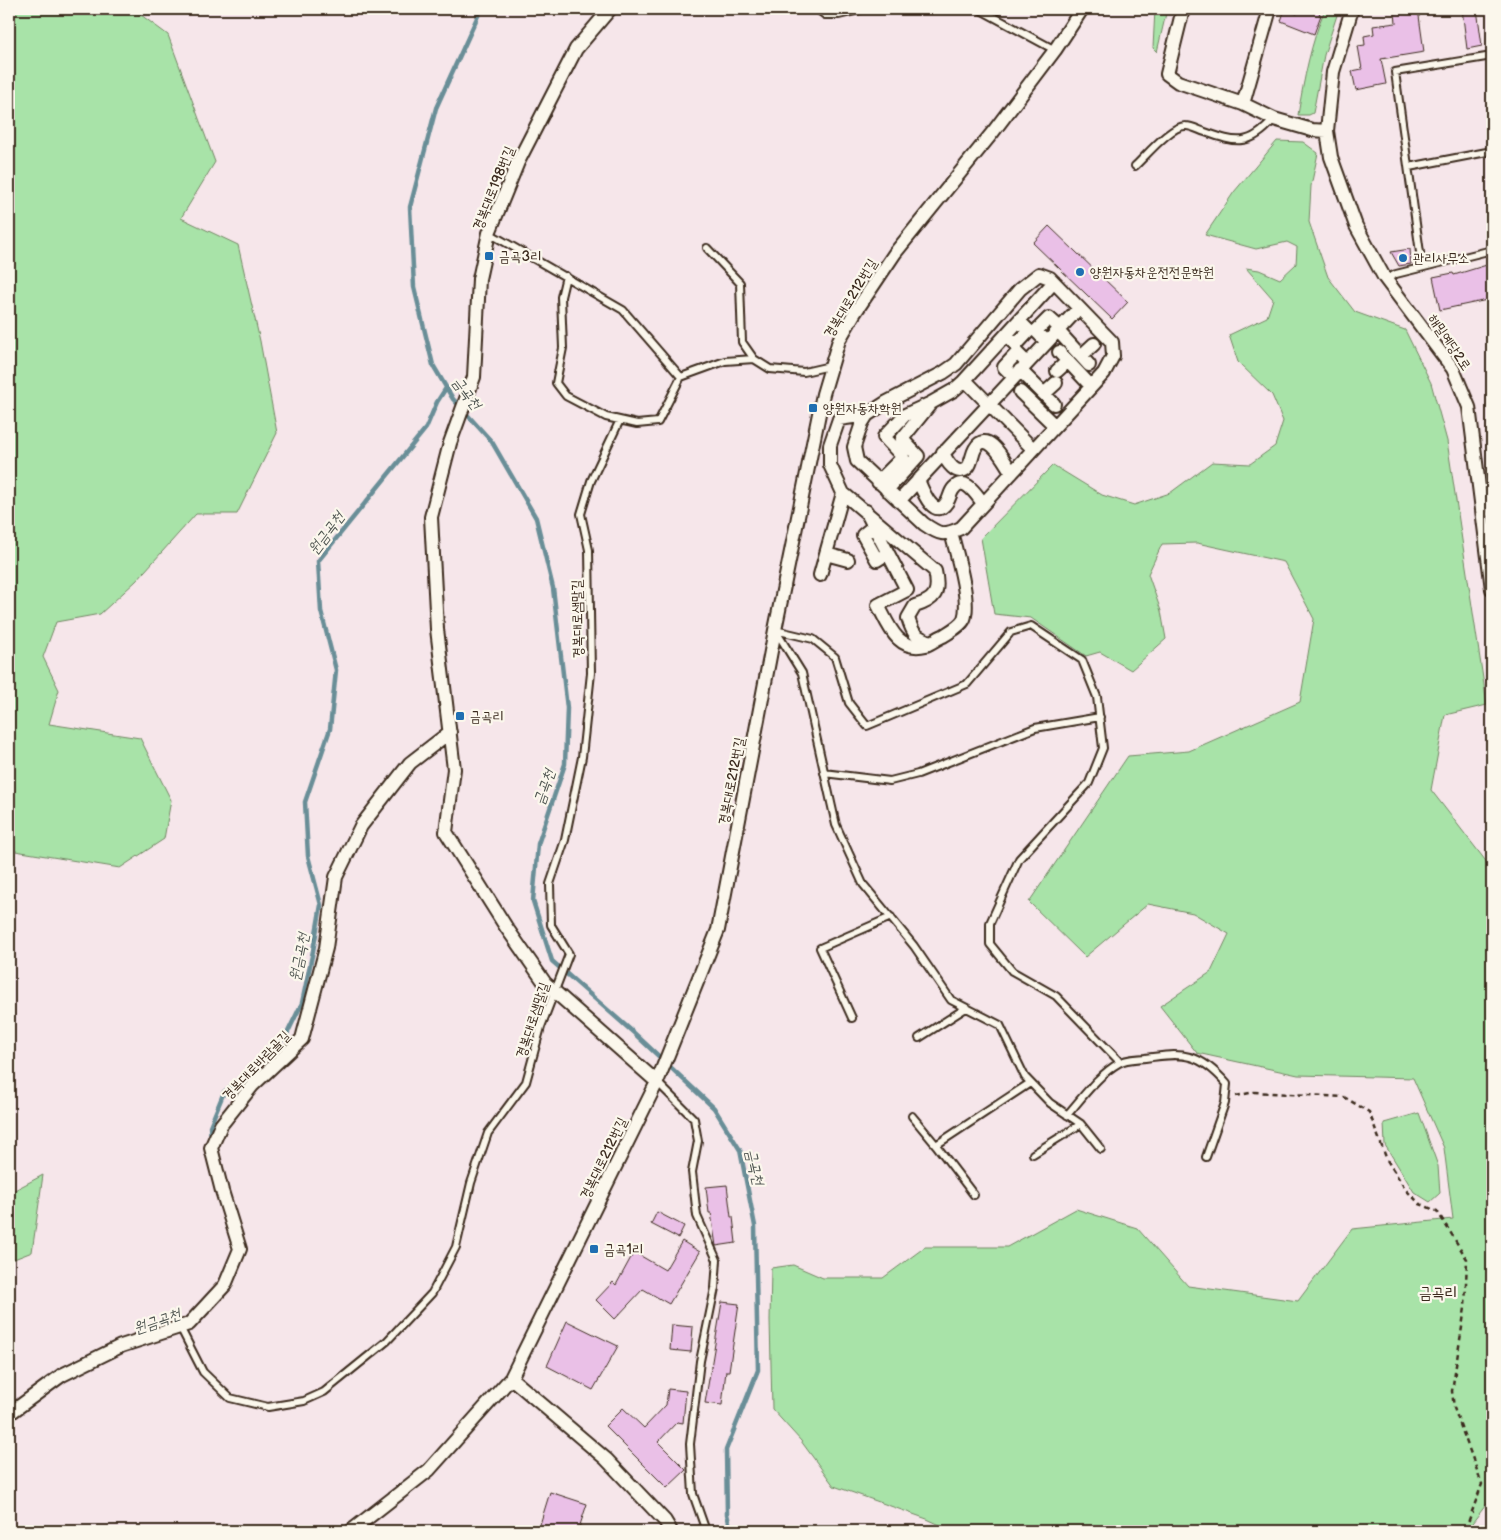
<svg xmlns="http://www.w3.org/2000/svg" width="1501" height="1540" viewBox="0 0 1501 1540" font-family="'Balsamiq Sans','Poor Story',sans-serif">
<rect width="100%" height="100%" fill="#f6e6ea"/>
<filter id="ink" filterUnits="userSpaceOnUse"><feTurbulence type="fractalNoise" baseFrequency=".02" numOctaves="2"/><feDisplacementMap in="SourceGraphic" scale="10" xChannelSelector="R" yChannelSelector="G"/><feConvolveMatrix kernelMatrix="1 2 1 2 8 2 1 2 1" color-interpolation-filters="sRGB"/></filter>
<g filter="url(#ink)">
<path fill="#a8e3a8" stroke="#728663" d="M9 9H133L168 35 215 162 181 218 238 245 260 341 277 433 237 514H196L136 581 100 614 56 622 43 657 59 690 49 724 140 738 171 800 164 839 120 868 9 850Z
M1155 9H1167L1157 52 1153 48Z
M1325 9H1339L1324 55 1313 113 1309 115H1298C1304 78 1311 43 1325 9Z
M1277 141 1303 142 1318 153 1311 186 1309 222 1328 277 1355 312 1405 330 1431 383 1447 441 1487 705 1445 715 1431 790 1492 869V1049L1488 1054V1078L1492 1082V1497L1466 1531H953L927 1519 834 1486 801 1441 772 1409 770 1320 771 1268 793 1265 823 1278H883L925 1247H1007L1076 1209 1137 1228 1188 1286 1298 1301 1352 1229 1453 1219 1444 1148 1413 1078 1298 1075 1197 1053 1160 1006 1211 972 1229 934 1193 913 1148 904 1085 957 1029 902 1128 756 1189 751 1300 702 1314 619 1284 562 1197 543 1162 544 1148 574 1161 611 1166 639 1131 670 1100 652 1086 656 1031 618 994 614 981 538 1053 465 1102 495 1134 505 1170 493 1212 462 1250 464 1275 446 1283 421 1272 395 1238 362 1229 335 1267 317 1273 299 1246 268 1259 270 1280 279 1296 264 1297 247 1287 242 1256 249 1205 235 1234 192Z
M1419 1113 1438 1166 1440 1193 1430 1202 1414 1192 1385 1145 1384 1123Z
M43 1175 32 1252 9 1261V1193Z"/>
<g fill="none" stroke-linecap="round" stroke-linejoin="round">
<path stroke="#698e97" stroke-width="4.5" d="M481 9 436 108 410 207 414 287 433 365 453 399 492 442 536 518 553 588 567 708 565 764 538 844 533 901 552 961 634 1033 714 1108 740 1150 755 1226 758 1370 726 1450 727 1514 731 1531
M211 1139 210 1126 224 1092 260 1062 286 1036 302 1003 313 951 321 905 308 856 305 802 330 729 336 670 321 611 318 561 426 428 437 402 446 388"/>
</g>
<path fill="#eac0e7" stroke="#3b2a1e" d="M1285 9 1297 14 1299 9H1321L1319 15H1321L1314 34 1281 21Z
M1418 9 1424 52 1381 59 1386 84 1356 90 1352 71 1362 69 1358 46 1365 45 1364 36 1374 34 1373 26 1396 23 1395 12Z
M1462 9H1477L1482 46 1467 49Z
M1049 226 1128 302 1112 319 1033 243Z
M1410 249 1411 264 1399 266 1391 252Z
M1490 264 1492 272V299L1440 310 1433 277 1453 273 1454 275Z
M727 1185 731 1217H733L736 1243 716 1246 711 1213H709L706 1187Z
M657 1212 684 1226 678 1238 651 1224Z
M682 1241 700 1252 669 1304 643 1289 615 1319 596 1300 613 1282 616 1285 634 1252 665 1270Z
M722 1302 739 1304 729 1371H726L722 1405 705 1403Z
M567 1321 618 1346 593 1390 547 1366Z
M672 1325 693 1327 691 1352 670 1350Z
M668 1389 686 1391 683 1423 677 1422 658 1442 686 1470 667 1488 605 1426 623 1408 644 1428 666 1405Z
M550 1492 587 1504 578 1531H538Z"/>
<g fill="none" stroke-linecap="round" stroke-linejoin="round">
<defs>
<path id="service" d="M817 9 825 15H839L864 9
M979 9 1055 50
M1135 166C1146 156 1171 125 1186 126 1192 126 1199 130 1205 132 1236 143 1250 147 1274 119
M1409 167 1492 151
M489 233 623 310 681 377 725 361 754 359
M707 248 740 283 742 342 754 359 770 369 804 372 830 366
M1422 267 1395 72 1492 56
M566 276 561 297 563 348 556 383 566 396 606 417 637 424 658 422 681 377
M1386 279 1396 274 1492 250
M775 630 813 639 835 657 849 703 867 726 967 684 1011 632 1031 626 1082 660 1097 697 1103 748 1089 783 1019 859 990 923V944L1012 971 1056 996 1120 1062
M776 631 802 673 836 825 863 884 914 946 951 1000 1000 1025 1025 1077 1050 1103 1081 1124 1101 1149
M824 773 890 781 918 774 1035 728 1100 717
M852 1018 820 948 891 917
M919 1038 966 1008
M657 1082 694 1119 698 1141 692 1172 697 1216 717 1260 715 1288 700 1361 690 1444 693 1494 706 1531
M1067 1115C1083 1097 1098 1075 1119 1063 1125 1059 1137 1059 1145 1058 1184 1052 1200 1053 1227 1084L1225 1103 1206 1157
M912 1116 936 1145
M1033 1154 1081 1124
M974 1195 936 1145 1030 1083
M180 1327 203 1372 230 1398 268 1407 304 1401 324 1392 387 1341 432 1293 456 1247 471 1183 488 1133 526 1082 541 1027 569 954 551 925 550 884 565 840 582 757 591 673 589 550 581 514 591 481 620 420"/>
<path id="minor" d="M610 9 576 49 518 162 489 233 479 279 474 377 450 443 431 517 437 629 454 769 446 832 506 927 545 983 657 1082
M1183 9 1167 74 1178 82 1243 104 1274 119 1312 130 1327 131
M1352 9 1333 72 1327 131 1331 157 1356 226 1384 277 1453 369 1469 407 1492 589
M1243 104 1270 9
M1039 274 1050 278 1112 342 1113 356 1104 373 961 528C943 536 940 535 924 524L857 461 854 447 862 423 867 415 887 402 943 373 956 364 1020 289Z
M1058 331 1089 365
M1006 335 1016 345 1029 331 1019 321
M1047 342 1036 331 1049 318 1060 328
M1059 352 1091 386
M1081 356 1094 344
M1020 370 1054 404
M1057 371 1068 361
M1014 377 1004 367 1017 353 1027 363
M965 380 1033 449
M1020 392 1055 426
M1044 394 1056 383
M867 415 839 419 830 445V465L843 493 935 571C940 593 935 600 915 606L908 618C913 634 915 637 931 642
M943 452C946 461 957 479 968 467 972 462 972 454 975 449 988 427 1005 463 1012 473
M918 480C922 489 934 522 947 502 950 498 950 492 954 488 965 475 977 496 983 503
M878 482 903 457 884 437 905 415 929 404
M887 490 918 456 902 439 931 403 954 390 963 382 1054 282
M899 501 1079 308
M866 511 907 590 878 605C889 626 897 652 926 645 931 643 938 638 943 636 949 632 961 626 964 619 971 600 956 552 951 532
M874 526 863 535 877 560 888 553
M826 554 848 560
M820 575 843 493
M511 1378 606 1459 665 1521 671 1531
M9 1414 62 1375 121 1346 189 1324 225 1285 240 1249 222 1191 211 1148 221 1125 252 1086 302 1039 326 948 336 877 361 826 410 763 450 732
M351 1531 429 1470 511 1378 657 1082 718 930 775 630 823 394 839 340 854 314 895 253 993 132 1055 50 1082 9"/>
</defs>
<use href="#service" stroke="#3b2a1e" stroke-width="10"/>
<use href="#minor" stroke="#3b2a1e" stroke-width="16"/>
<path stroke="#3b2a1e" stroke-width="2.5" stroke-dasharray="5 4" stroke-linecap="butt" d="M1236 1096 1254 1092 1344 1097 1369 1112 1387 1160 1406 1190 1420 1204 1437 1211 1467 1259 1465 1308 1452 1391 1454 1408 1482 1484 1465 1531"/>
<use href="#service" stroke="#fbf7ec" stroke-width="6"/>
<use href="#minor" stroke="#fbf7ec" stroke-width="12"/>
</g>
</g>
<g fill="#1f6fb2" stroke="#fbf7ec" stroke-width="2">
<rect x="484" y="251" width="10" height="10" rx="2.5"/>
<circle cx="1403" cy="258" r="5"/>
<circle cx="1080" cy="272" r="5"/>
<rect x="808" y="403" width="10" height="10" rx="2.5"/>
<rect x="455" y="711" width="10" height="10" rx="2.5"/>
<rect x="589" y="1244" width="10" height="10" rx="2.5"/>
</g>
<g text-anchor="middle" stroke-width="4.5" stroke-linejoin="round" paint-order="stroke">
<g font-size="14" fill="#3b2a1e" stroke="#fbf7ec">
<text transform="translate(493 188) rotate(-68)" y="5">경복대로198번길</text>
<text transform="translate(850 298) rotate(-59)" y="5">경복대로212번길</text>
<text transform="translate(1450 342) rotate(56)" y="5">해밀예당2로</text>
<text transform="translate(577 619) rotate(-91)" y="5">경복대로샘말길</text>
<text transform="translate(731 781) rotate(-79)" y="5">경복대로212번길</text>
<text transform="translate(532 1020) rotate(-72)" y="5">경복대로샘말길</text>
<text transform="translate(256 1065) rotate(-46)" y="5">경복대로바람골길</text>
<text transform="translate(603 1158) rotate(-64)" y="5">경복대로212번길</text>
</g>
<g font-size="14" fill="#3b2a1e" stroke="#fbf7ec" text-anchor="start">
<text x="499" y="261">금곡3리</text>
<text x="1413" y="263">관리사무소</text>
<text x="1090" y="277">양원자동차운전전문학원</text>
<text x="823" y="413">양원자동차학원</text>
<text x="470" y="721">금곡리</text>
<text x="604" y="1254">금곡1리</text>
</g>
<g font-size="15" font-style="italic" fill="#4e5450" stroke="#fbf7ec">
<text transform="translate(467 393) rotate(53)" y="5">금곡천</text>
<text transform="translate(326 533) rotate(-53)" y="5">원금곡천</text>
<text transform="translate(544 787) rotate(-71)" y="5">금곡천</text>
<text transform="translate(299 957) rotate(-79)" y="5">원금곡천</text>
<text transform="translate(755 1167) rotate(77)" y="5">금곡천</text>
<text transform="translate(157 1321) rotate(-19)" y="5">원금곡천</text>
</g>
<g font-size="16" fill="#3b2a1e" stroke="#fbf7ec">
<text x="1438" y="1298">금곡리</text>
</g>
</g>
<rect width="1501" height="1540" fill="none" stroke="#fbf7ec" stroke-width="30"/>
<rect x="15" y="15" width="1471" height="1510" fill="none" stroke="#3b2a1e" stroke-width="2" filter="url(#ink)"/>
</svg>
